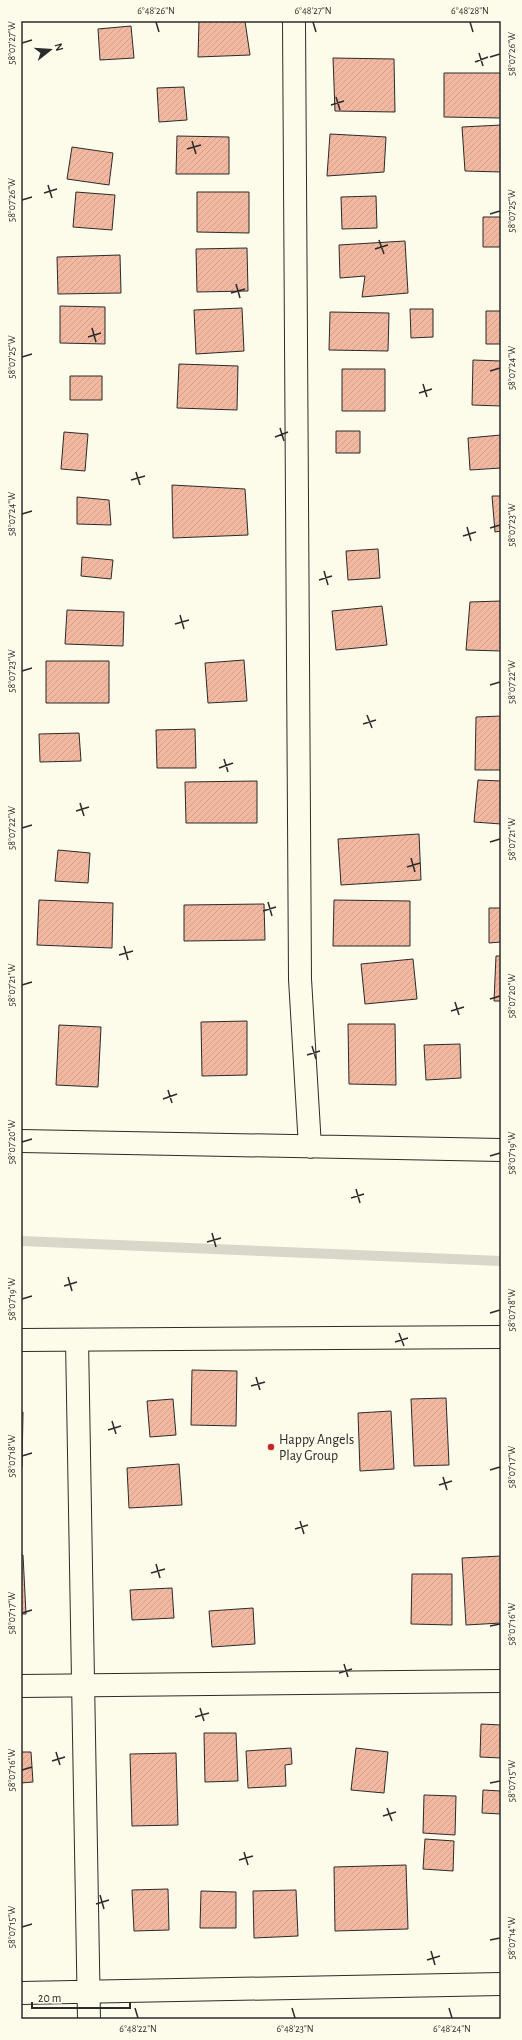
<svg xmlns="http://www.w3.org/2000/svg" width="522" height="2040" viewBox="0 0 522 2040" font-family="'Alegreya Sans',sans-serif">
<defs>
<pattern id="building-hatch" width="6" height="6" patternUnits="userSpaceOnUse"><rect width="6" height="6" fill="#f2b8a0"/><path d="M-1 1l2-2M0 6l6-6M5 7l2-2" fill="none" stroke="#d09e8a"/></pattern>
</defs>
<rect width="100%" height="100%" fill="#fdfbea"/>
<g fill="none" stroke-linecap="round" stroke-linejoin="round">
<path stroke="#d8d7c9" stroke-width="10" d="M21 1241 501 1261"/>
</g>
<path fill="url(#building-hatch)" stroke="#2b2b2b" d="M199 21H245L250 55 198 57Z
M131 26 134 58 100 60 98 29Z
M333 58 394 59 395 112 335 111Z
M444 73H501V118L444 117Z
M184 87 187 120 159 122 157 88Z
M501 125V172L465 171 462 127Z
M330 134 386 137 384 172 327 176Z
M177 136 229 137V174H176Z
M72 147 113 153 109 185 67 179Z
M76 192 115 195 112 230 73 227Z
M197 192H249V233L197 232Z
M376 196 377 228 342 229 341 197Z
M483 217H501V247H483Z
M405 241 408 293 362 297 365 276 340 278 339 245Z
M247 248 248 291 197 292 196 249Z
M120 255 121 293 58 294 57 257Z
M60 306 105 307V344L60 343Z
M242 308 244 351 196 354 194 310Z
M410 309H433V337L411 338Z
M486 311H501V344H486Z
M330 312 389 313 388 351 329 350Z
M473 360 501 361V406L472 405Z
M179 364 238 366 237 410 177 408Z
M342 369H385V411H342Z
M70 376H102V400H70Z
M336 431H360V453H336Z
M64 432 88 434 85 471 61 469Z
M501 435V468L470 470 468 438Z
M172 485 245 489 248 535 173 538Z
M492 496H501V531L495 532Z
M77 497 109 500 111 525 77 524Z
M378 549 380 578 348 580 346 551Z
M82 557 113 560 111 579 81 576Z
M501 601V651L466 650 470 602Z
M382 606 387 645 336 650 332 611Z
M67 610 124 612 123 646 65 644Z
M244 660 247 701 208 703 205 663Z
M46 661H109V703H46Z
M501 716V770H475L476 717Z
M195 729 196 768H157L156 730Z
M79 733 81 761 40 762 39 734Z
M478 780 501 781V824L474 822Z
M257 781V823H186L185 782Z
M419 834 421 880 341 885 338 839Z
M58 850 90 853 88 883 55 881Z
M39 900 113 903 112 948 37 945Z
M334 900 410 901V946H333Z
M264 904 265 940 184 941V905Z
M489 908H501V942L489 943Z
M496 956H501V1001H494Z
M413 959 417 999 365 1004 361 964Z
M247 1021V1075L202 1076 201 1022Z
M348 1024H395L396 1085 349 1084Z
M59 1025 101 1027 98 1087 56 1085Z
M460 1044 461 1078 426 1080 424 1045Z
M192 1370 237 1371 236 1426 191 1425Z
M446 1398 449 1465 414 1466 411 1399Z
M173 1399 176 1435 150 1437 147 1401Z
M391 1411 394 1469 360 1471 358 1413Z
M21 1412H23L22 1467H21Z
M179 1464 182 1505 129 1508 127 1468Z
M21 1555H23L26 1614H21Z
M501 1556V1623L466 1625 462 1558Z
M412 1574H452V1625L411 1624Z
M172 1588 174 1618 132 1620 130 1590Z
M253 1608 255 1644 212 1647 209 1611Z
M481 1724 501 1725V1758L480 1757Z
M204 1733H236L238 1781 205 1782Z
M291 1748 292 1764 285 1765 286 1786 248 1788 246 1751Z
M356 1748 388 1752 384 1793 351 1790Z
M21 1752H31L33 1782 21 1783Z
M176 1753 178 1825 132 1826 130 1754Z
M483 1790 501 1791V1814L482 1813Z
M424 1795 456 1796 455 1835 423 1833Z
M425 1839 454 1841 453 1871 423 1869Z
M406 1865 408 1929 335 1931 334 1867Z
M168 1889 169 1930 134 1931 132 1890Z
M296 1890 298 1936 254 1938 253 1891Z
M201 1891 236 1892V1928H200Z"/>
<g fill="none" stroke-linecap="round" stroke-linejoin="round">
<defs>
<path id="minor" d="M294 21 300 979 310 1147
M21 1141 501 1150
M77 1340 89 2019
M21 1686 501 1681
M21 1993 501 1984"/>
<path id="tertiary" d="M21 1340 501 1337"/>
</defs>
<use href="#minor" stroke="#2b2b2b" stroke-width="24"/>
<use href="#tertiary" stroke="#2b2b2b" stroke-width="24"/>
<use href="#minor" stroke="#fdfbea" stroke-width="22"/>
<use href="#tertiary" stroke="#fdfbea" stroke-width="22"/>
</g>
<path fill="none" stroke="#2b2b2b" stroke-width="1.5" d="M156 22 159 32M313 22 316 32M470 22 473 32M22 43 32 40M479 53 483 66M490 57 500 54M475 62 488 57M336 97 340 110M331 105 344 101M192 141 196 154M187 149 201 145M48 185 52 198M44 193 57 189M22 200 32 197M490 214 500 211M379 240 384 254M375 249 388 245M236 284 240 298M231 293 245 289M92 328 96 342M88 337 101 333M22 357 32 354M490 371 500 368M423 384 427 397M419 393 432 389M280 428 284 441M275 437 288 432M136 472 140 485M131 480 145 476M22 514 32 511M467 527 471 541M490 528 500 525M463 536 476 532M324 571 328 585M319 580 332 576M180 615 184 629M175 624 189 620M22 671 32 668M490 685 500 682M367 715 372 728M363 724 376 720M224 759 228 772M219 768 233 763M80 803 84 816M76 811 89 807M22 828 32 825M490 842 500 839M411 858 415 872M407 867 420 863M268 902 272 916M263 911 276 907M124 946 128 960M119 955 133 951M22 985 32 982M490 999 500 996M455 1002 459 1015M451 1011 464 1007M312 1046 316 1059M307 1055 320 1051M168 1090 172 1103M163 1099 177 1094M22 1142 32 1139M490 1156 500 1153M356 1189 360 1203M351 1198 364 1194M212 1233 216 1247M207 1242 221 1238M68 1277 72 1291M64 1286 77 1282M22 1299 32 1296M490 1313 500 1310M399 1333 404 1346M395 1342 408 1338M256 1377 260 1390M251 1386 265 1382M112 1421 116 1434M108 1430 121 1426M22 1456 32 1453M490 1470 500 1467M443 1477 447 1490M439 1485 452 1481M300 1521 304 1534M295 1529 308 1525M156 1564 160 1578M151 1573 165 1569M22 1613 32 1610M490 1626 500 1624M344 1664 348 1677M339 1673 352 1669M200 1708 204 1721M195 1717 209 1713M56 1752 60 1765M52 1761 65 1757M22 1770 32 1767M490 1783 500 1781M387 1808 392 1821M383 1816 396 1812M244 1852 248 1865M239 1860 253 1856M100 1895 104 1909M96 1904 109 1900M22 1927 32 1924M490 1940 500 1938M431 1951 435 1965M427 1960 440 1956M135 2008 138 2018M292 2008 295 2018M449 2008 452 2018"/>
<circle fill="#c62828" stroke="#fdfbea" stroke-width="1.5" cx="271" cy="1447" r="4"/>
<g text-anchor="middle" stroke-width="3" stroke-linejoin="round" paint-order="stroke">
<g font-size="14" fill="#2b2b2b" stroke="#fdfbea" text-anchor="start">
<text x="279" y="1444">Happy Angels<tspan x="279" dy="16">Play Group</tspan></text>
</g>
</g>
<rect width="522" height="2040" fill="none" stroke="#fdfbea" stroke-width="44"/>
<g transform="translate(50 50) rotate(73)" stroke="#fdfbea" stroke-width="3" paint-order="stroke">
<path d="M0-3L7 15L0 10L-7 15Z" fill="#2b2b2b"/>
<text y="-6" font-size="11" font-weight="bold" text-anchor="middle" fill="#2b2b2b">N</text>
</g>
<path d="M32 2002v6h98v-6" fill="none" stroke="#2b2b2b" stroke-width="2"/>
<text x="38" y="2002" font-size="12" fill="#2b2b2b" stroke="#fdfbea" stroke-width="3" paint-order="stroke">20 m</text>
<rect x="22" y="22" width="478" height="1996" fill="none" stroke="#2b2b2b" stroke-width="1.5"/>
<g font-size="10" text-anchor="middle" fill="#2b2b2b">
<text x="156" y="14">6°48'26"N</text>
<text x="313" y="14">6°48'27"N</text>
<text x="470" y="14">6°48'28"N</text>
<text transform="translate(11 43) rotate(-90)" y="4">58°07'27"W</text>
<text transform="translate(511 54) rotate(-90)" y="4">58°07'26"W</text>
<text transform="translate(11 200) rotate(-90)" y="4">58°07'26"W</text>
<text transform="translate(511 211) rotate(-90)" y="4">58°07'25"W</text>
<text transform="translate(11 357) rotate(-90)" y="4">58°07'25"W</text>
<text transform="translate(511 368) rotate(-90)" y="4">58°07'24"W</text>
<text transform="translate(11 514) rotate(-90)" y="4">58°07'24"W</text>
<text transform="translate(511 525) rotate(-90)" y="4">58°07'23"W</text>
<text transform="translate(11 671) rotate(-90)" y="4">58°07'23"W</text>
<text transform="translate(511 682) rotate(-90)" y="4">58°07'22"W</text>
<text transform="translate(11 828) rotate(-90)" y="4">58°07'22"W</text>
<text transform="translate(511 839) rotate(-90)" y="4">58°07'21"W</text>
<text transform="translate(11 985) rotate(-90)" y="4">58°07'21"W</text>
<text transform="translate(511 996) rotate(-90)" y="4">58°07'20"W</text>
<text transform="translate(11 1142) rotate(-90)" y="4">58°07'20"W</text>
<text transform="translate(511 1153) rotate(-90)" y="4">58°07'19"W</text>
<text transform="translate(11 1299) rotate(-90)" y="4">58°07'19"W</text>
<text transform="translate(511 1310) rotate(-90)" y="4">58°07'18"W</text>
<text transform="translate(11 1456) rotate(-90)" y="4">58°07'18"W</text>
<text transform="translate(511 1467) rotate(-90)" y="4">58°07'17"W</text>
<text transform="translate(11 1613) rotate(-90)" y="4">58°07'17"W</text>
<text transform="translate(511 1624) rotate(-90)" y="4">58°07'16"W</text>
<text transform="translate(11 1770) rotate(-90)" y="4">58°07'16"W</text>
<text transform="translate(511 1781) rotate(-90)" y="4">58°07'15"W</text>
<text transform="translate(11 1927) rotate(-90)" y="4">58°07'15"W</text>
<text transform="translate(511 1938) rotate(-90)" y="4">58°07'14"W</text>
<text x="138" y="2032">6°48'22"N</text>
<text x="295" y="2032">6°48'23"N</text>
<text x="452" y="2032">6°48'24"N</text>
</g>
</svg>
